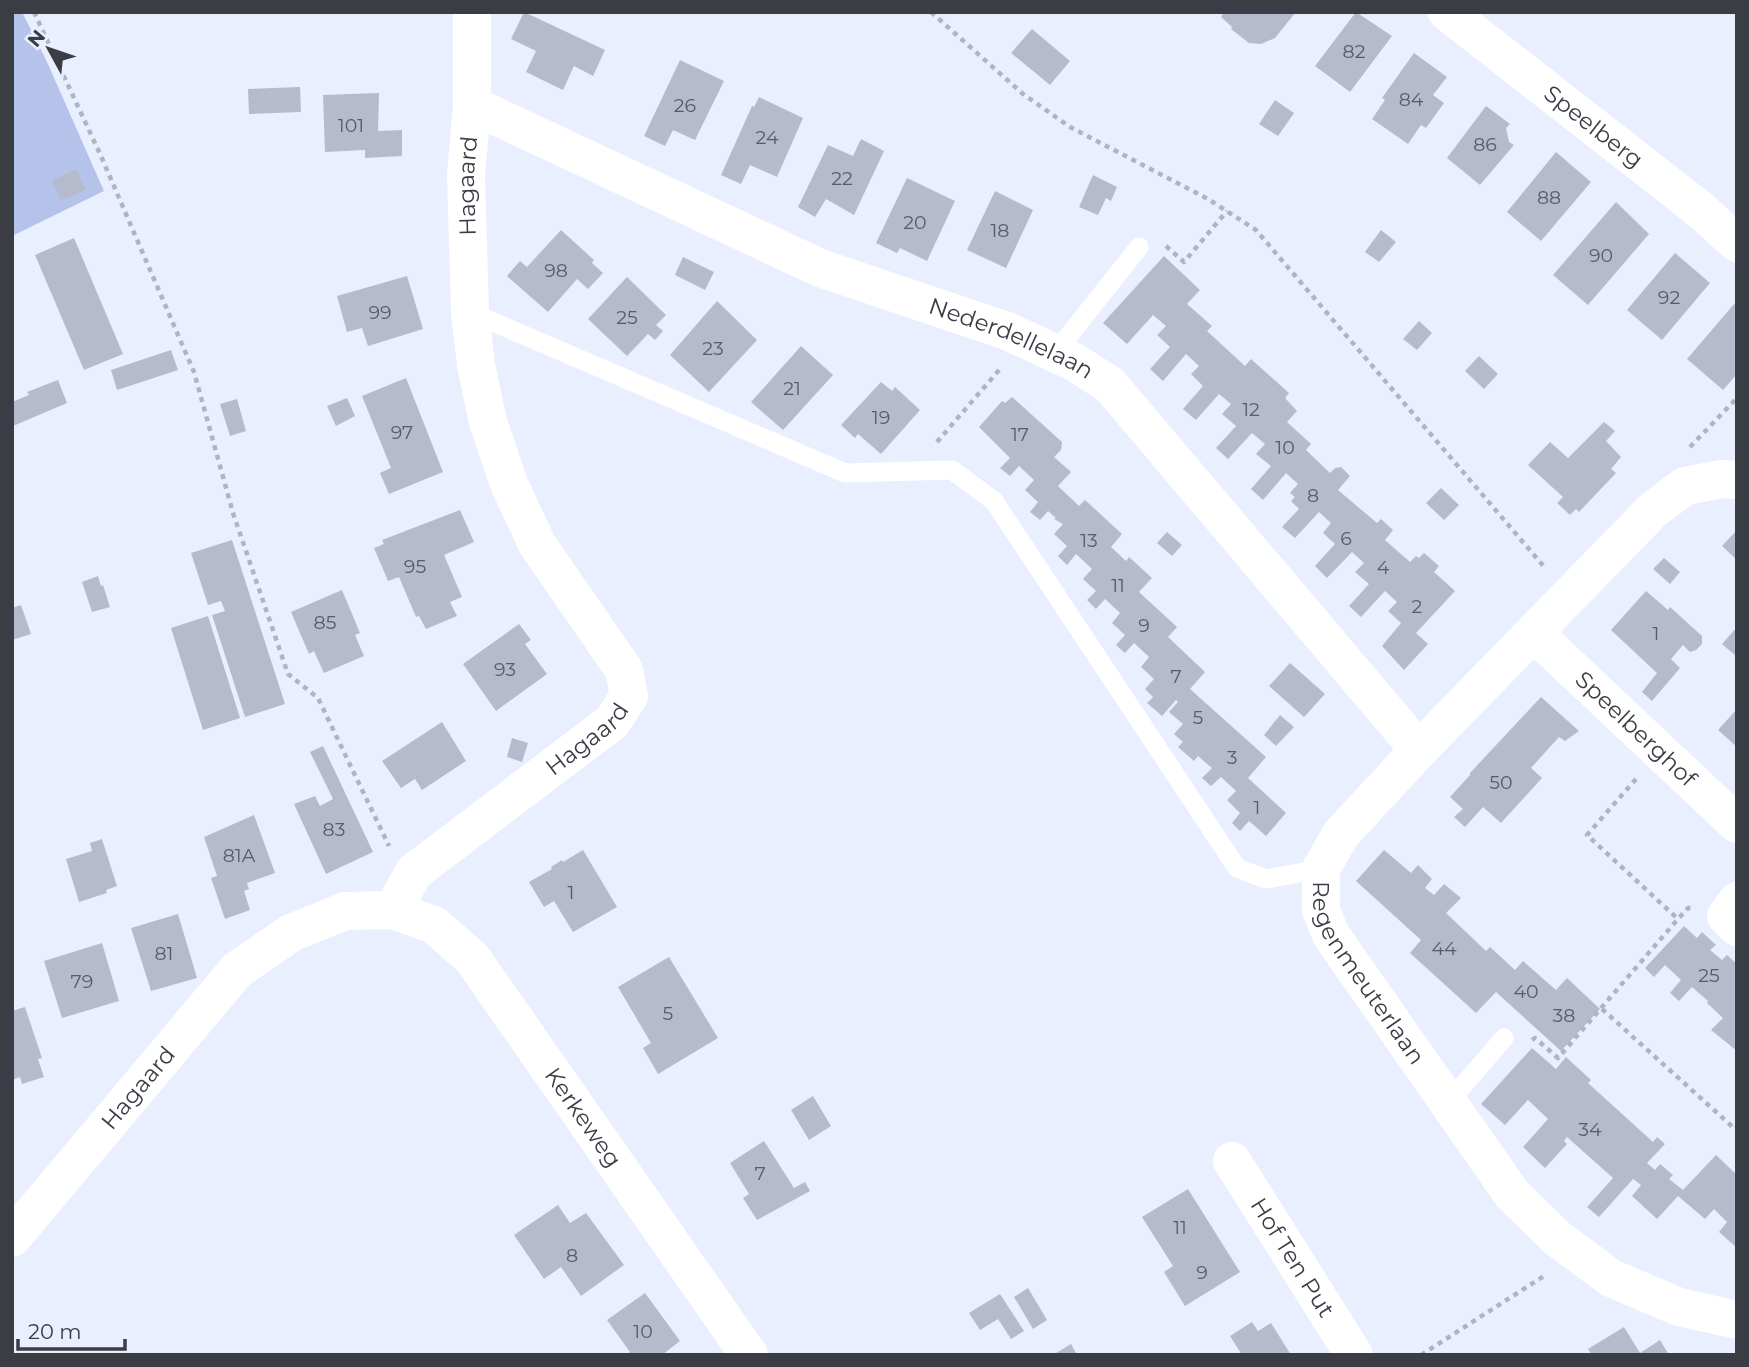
<svg xmlns="http://www.w3.org/2000/svg" width="1749" height="1367" viewBox="0 0 1749 1367" font-family="Montserrat,sans-serif">
<rect width="100%" height="100%" fill="#eaefff"/>
<path fill="#b5c2ea" d="M12 12H22L47 62 104 191 12 236Z"/>
<path fill="#b5bacd" d="M524 12 605 50 593 76 574 66 563 90 526 72 536 51 511 39Z
M1224 12H1296L1275 38 1261 44 1249 43 1231 29 1232 27 1221 17Z
M1356 12 1392 36 1350 92 1315 66Z
M1032 29 1070 61 1050 85 1011 53Z
M1414 53 1447 77 1433 95 1444 103 1426 128 1421 125 1408 144 1372 119 1385 100 1382 98Z
M680 60 724 81 695 140 673 130 665 146 644 136Z
M300 87 301 112 249 114 248 89Z
M379 93 378 131 402 130V156L365 158V150L325 152 323 95Z
M759 97 803 118 777 177 750 165 741 184 721 175 752 106 754 107Z
M1275 100 1294 113 1278 136 1259 124Z
M1486 106 1510 124 1506 128 1509 142 1514 145 1480 185 1447 158Z
M861 139 884 151 854 215 826 199 815 217 798 207 828 145 853 156Z
M1556 152 1591 182 1541 241 1507 212Z
M76 169 86 190 61 200 52 181Z
M1093 175 1117 187 1111 201 1106 198 1098 215 1079 207Z
M907 178 955 201 927 261 900 248 897 253 876 243Z
M995 191 1033 210 1006 268 967 250Z
M1616 202 1649 234 1588 305 1553 275Z
M561 230 594 260 592 263 603 273 588 289 577 279 548 312 507 276 520 261 527 267Z
M1381 230 1396 242 1379 262 1365 252Z
M74 238 123 354 84 370 35 255Z
M1675 253 1710 283 1662 340 1627 310Z
M1164 256 1200 290 1187 304 1212 326 1207 331 1245 366 1251 359 1289 393 1285 398 1297 411 1287 422 1311 444 1306 450 1330 473 1335 468 1341 467 1350 476 1338 490 1377 523 1381 519 1393 530 1385 540 1410 562 1416 556 1419 558 1424 553 1439 566 1434 572 1455 591 1416 633 1428 644 1404 670 1382 646 1401 623 1388 611 1397 602 1385 591 1361 617 1349 606 1369 584 1355 572 1364 563 1352 552 1327 578 1315 566 1335 544 1323 533 1331 523 1319 512 1295 538 1282 527 1299 509 1291 501 1295 497 1290 493 1298 484 1286 473 1263 500 1251 489 1271 466 1256 454 1265 444 1252 433 1228 459 1216 448 1236 426 1222 414 1231 404 1219 394 1196 420 1183 409 1203 386 1191 374 1199 366 1186 354 1163 381 1150 369 1170 347 1157 335 1166 326 1153 315 1127 344 1103 323Z
M683 257 714 272 705 290 675 275Z
M407 276 423 329 368 346 362 328 347 332 337 296Z
M627 277 666 315 656 325 663 331 655 340 648 334 627 356 588 319Z
M717 301 757 340 709 392 670 355Z
M1734 304 1737 307V374L1723 390 1687 359Z
M1419 321 1432 333 1417 350 1403 339Z
M801 346 833 375 783 430 751 402Z
M171 350 178 370 117 390 111 370Z
M1479 356 1498 374 1484 389 1465 371Z
M406 378 443 472 389 494 380 473 391 468 362 396Z
M58 380 67 403 13 426 12 402 29 395 27 392Z
M881 382 892 391 895 387 920 410 881 454 858 434 855 438 841 425Z
M1012 397 1062 442 1061 450 1054 457 1071 472 1058 486 1079 506 1085 500 1122 534 1111 547 1126 561 1129 557 1152 578 1139 592 1177 627 1168 637 1205 672 1190 689 1266 757 1248 778 1286 813 1266 836 1249 821 1240 831 1232 823 1240 813 1227 800 1236 791 1221 777 1211 786 1202 778 1212 768 1198 756 1194 761 1178 747 1183 742 1174 734 1183 724 1169 712 1178 702 1176 700 1162 716 1147 703 1153 697 1145 689 1154 679 1141 667 1149 657 1134 643 1125 653 1116 645 1125 635 1112 623 1120 613 1105 599 1096 609 1087 600 1096 591 1083 579 1092 569 1076 554 1067 565 1058 556 1067 546 1054 534 1063 524 1054 519 1056 518 1048 511 1040 520 1030 512 1038 502 1025 490 1034 480 1019 466 1010 476 1000 468 1010 458 979 427 1002 401 1005 403Z
M347 398 355 416 336 426 327 406Z
M237 399 246 431 230 436 220 404Z
M1604 422 1615 431 1606 441 1621 457 1611 469 1616 473 1579 512 1576 509 1570 515 1557 503 1563 497 1528 465 1550 442 1568 458Z
M1441 488 1459 505 1444 520 1426 503Z
M460 510 474 542 444 555 462 597 450 602 457 616 426 629 419 616 416 617 399 577 388 581 374 548 384 544 382 540Z
M1737 530V560L1722 546Z
M1167 532 1182 545 1172 556 1157 543Z
M232 540 285 704 245 717 212 615 225 611 221 601 208 605 191 553Z
M1664 558 1680 572 1670 584 1653 569Z
M98 576 101 586 103 585 110 607 92 612 82 582Z
M342 590 360 633 355 635 364 656 324 673 314 651 309 654 291 612Z
M1646 591 1668 610 1670 607 1702 636V644L1696 650 1690 652 1683 645 1671 659 1680 668 1652 701 1642 692 1657 673 1611 630Z
M21 605 31 634 12 640V608Z
M208 616 240 718 203 730 171 628Z
M519 624 531 640 525 644 547 674 496 711 463 664Z
M1737 627V657L1722 644Z
M1290 663 1325 694 1304 717 1269 686Z
M1541 697 1579 731 1565 741 1559 737 1531 768 1542 778 1501 823 1483 807 1465 827 1454 817 1463 809 1450 797 1470 775V773Z
M1737 709V747L1718 730Z
M1280 715 1294 727 1276 746 1264 735Z
M442 722 466 761 422 790 415 779 401 788 382 761Z
M512 738 528 743 522 762 507 757Z
M323 746 373 852 326 874 294 804 315 796 320 806 333 799 310 752Z
M254 815 275 873 247 883 249 889 244 891 250 910 225 919 211 878 217 876 204 837Z
M102 839 117 886 106 890 107 893 79 902 66 859 92 851 90 843Z
M583 850 617 907 573 932 554 901 544 907 529 882 552 869 551 867 562 860 563 862Z
M1384 850 1411 873 1418 865 1432 879 1425 888 1434 895 1444 884 1461 898 1446 913 1486 951 1490 947 1515 970 1523 961 1556 990 1567 978 1600 1009 1561 1051 1496 992 1476 1013 1410 953 1421 940 1356 881Z
M178 914 197 978 151 991 131 928Z
M1684 926 1697 938 1702 932 1716 945 1710 950 1722 960 1727 955 1737 964V1051L1711 1030 1723 1018 1707 1003 1708 1001 1692 987 1679 1001 1670 993 1681 980 1665 965 1654 977 1645 968Z
M102 943 119 1001 62 1018 44 961Z
M669 957 718 1038 658 1074 643 1048 651 1043 618 987Z
M25 1007 42 1058 38 1059 44 1077 22 1084 20 1077 12 1080V1011Z
M1532 1048 1556 1069 1566 1057 1591 1080 1588 1083 1653 1142 1657 1137 1665 1144 1647 1163 1655 1170 1660 1164 1673 1175 1669 1179 1683 1190 1716 1155 1737 1175V1248L1719 1232 1727 1222 1714 1209 1705 1219 1678 1196 1657 1219 1632 1196 1641 1185 1633 1179 1599 1217 1587 1207 1613 1178 1567 1137 1564 1141 1567 1144 1545 1168 1523 1147 1548 1119 1528 1100 1505 1125 1481 1104Z
M813 1096 831 1126 809 1140 791 1110Z
M764 1141 794 1188 805 1182 810 1191 757 1220 743 1198 749 1194 730 1163Z
M1188 1189 1240 1272 1185 1306 1164 1272 1173 1266 1142 1217Z
M558 1205 570 1223 586 1213 624 1265 581 1296 561 1267 544 1279 514 1235Z
M1028 1288 1047 1320 1033 1329 1014 1297Z
M645 1293 680 1341 662 1355H626L630 1352 607 1320Z
M1000 1294 1024 1331 1011 1339 998 1319 980 1330 969 1313Z
M1252 1322 1258 1331 1271 1323 1291 1355H1242L1230 1336Z
M1624 1327 1640 1353 1660 1340 1669 1355H1592L1588 1349Z
M1071 1344 1077 1355H1053Z"/>
<g fill="none" stroke-linecap="round" stroke-linejoin="round">
<path stroke="#afb4c1" stroke-width="4.5" stroke-dasharray="5 5" stroke-linecap="butt" d="M34 12 101 156 194 372 233 513 288 674 318 698 389 846
M931 12 1023 94 1070 127 1208 199 1256 230 1546 569
M1166 246 1184 262 1227 211
M937 442 1000 369
M1690 447 1737 398
M1636 779 1587 835 1678 919
M1602 1009 1735 1129 1737 1127
M1532 1040 1535 1038 1558 1058 1678 919 1688 908H1692
M1421 1355 1544 1276"/>
<path stroke="#fff" stroke-width="19" d="M470 312 845 473 952 470 994 501 1237 868 1266 879 1321 869
M1055 353 1139 247
M1448 1103 1504 1038"/>
<g stroke="#fff" stroke-width="38">
<path id="s1" d="M1447 12 1698 208 1737 243"/>
<path id="s2" d="M472 105 820 268 1007 331 1076 363 1110 385 1419 750"/>
<path id="s3" d="M1737 480 1722 479 1685 486 1653 510 1419 750 1341 834 1321 869V910L1331 935 1512 1194 1557 1238 1611 1278 1679 1307 1737 1320"/>
<path id="s4" d="M1534 633 1737 824"/>
<path d="M1737 901 1726 916 1737 927"/>
<path id="s5" d="M393 910 414 872 612 722 629 696 624 670 537 544 509 484 488 422 476 365 470 312 466 175 472 105V12"/>
<path id="s6" d="M1232 1161 1354 1355"/>
<path id="s7" d="M12 1238 237 970 291 933 345 911 393 910 434 925 472 958 749 1355"/>
</g>
</g>
<g text-anchor="middle" stroke-width="5" stroke-linejoin="round" paint-order="stroke">
<g font-size="19" fill="#595c66">
<text x="1354" y="58">82</text>
<text x="1411" y="106">84</text>
<text x="685" y="112">26</text>
<text x="351" y="132">101</text>
<text x="767" y="144">24</text>
<text x="1485" y="151">86</text>
<text x="842" y="185">22</text>
<text x="1549" y="204">88</text>
<text x="915" y="229">20</text>
<text x="1000" y="237">18</text>
<text x="1601" y="262">90</text>
<text x="556" y="277">98</text>
<text x="1669" y="304">92</text>
<text x="380" y="319">99</text>
<text x="627" y="324">25</text>
<text x="713" y="355">23</text>
<text x="792" y="395">21</text>
<text x="1251" y="416">12</text>
<text x="881" y="424">19</text>
<text x="402" y="439">97</text>
<text x="1020" y="441">17</text>
<text x="1285" y="454">10</text>
<text x="1313" y="502">8</text>
<text x="1346" y="545">6</text>
<text x="1089" y="547">13</text>
<text x="415" y="573">95</text>
<text x="1383" y="574">4</text>
<text x="1118" y="592">11</text>
<text x="1417" y="613">2</text>
<text x="325" y="629">85</text>
<text x="1144" y="632">9</text>
<text x="1656" y="640">1</text>
<text x="505" y="676">93</text>
<text x="1176" y="683">7</text>
<text x="1198" y="724">5</text>
<text x="1232" y="764">3</text>
<text x="1501" y="789">50</text>
<text x="1257" y="814">1</text>
<text x="334" y="836">83</text>
<text x="239" y="862">81A</text>
<text x="571" y="899">1</text>
<text x="1444" y="955">44</text>
<text x="164" y="960">81</text>
<text x="1709" y="982">25</text>
<text x="82" y="988">79</text>
<text x="1526" y="998">40</text>
<text x="668" y="1020">5</text>
<text x="1564" y="1022">38</text>
<text x="1590" y="1136">34</text>
<text x="760" y="1180">7</text>
<text x="1180" y="1234">11</text>
<text x="572" y="1262">8</text>
<text x="1202" y="1279">9</text>
<text x="643" y="1338">10</text>
</g>
<g font-size="23" fill="#3a3d44" stroke="#eaefff">
<text dy="8" stroke="none"><textPath href="#s1" startOffset="186">Speelberg</textPath></text>
<text dy="8" stroke="none"><textPath href="#s5" startOffset="872">Hagaard</textPath></text>
<text dy="8" stroke="none"><textPath href="#s2" startOffset="588">Nederdellelaan</textPath></text>
<text dy="8" stroke="none"><textPath href="#s4" startOffset="140">Speelberghof</textPath></text>
<text dy="8" stroke="none"><textPath href="#s5" startOffset="262">Hagaard</textPath></text>
<text dy="8" stroke="none"><textPath href="#s3" startOffset="700">Regenmeuterlaan</textPath></text>
<text dy="8" stroke="none"><textPath href="#s7" startOffset="196">Hagaard</textPath></text>
<text dy="8" stroke="none"><textPath href="#s7" startOffset="810">Kerkeweg</textPath></text>
<text dy="8" stroke="none"><textPath href="#s6" startOffset="114">Hof Ten Put</textPath></text>
</g>
</g>
<rect width="1749" height="1367" fill="none" stroke="#3a3d44" stroke-width="28"/>
<g transform="translate(49 49) rotate(310)" stroke="#eaefff" stroke-width="5" paint-order="stroke">
<path d="M0-5L12 26L0 18L-12 26Z" fill="#3a3d44"/>
<text y="-10" font-size="19" font-weight="bold" text-anchor="middle" fill="#3a3d44">N</text>
</g>
<path d="M18 1339v10h107v-10" fill="none" stroke="#3a3d44" stroke-width="3.5"/>
<text x="28" y="1339" font-size="21" fill="#3a3d44" stroke="#eaefff" stroke-width="5" paint-order="stroke">20 m</text>
</svg>
